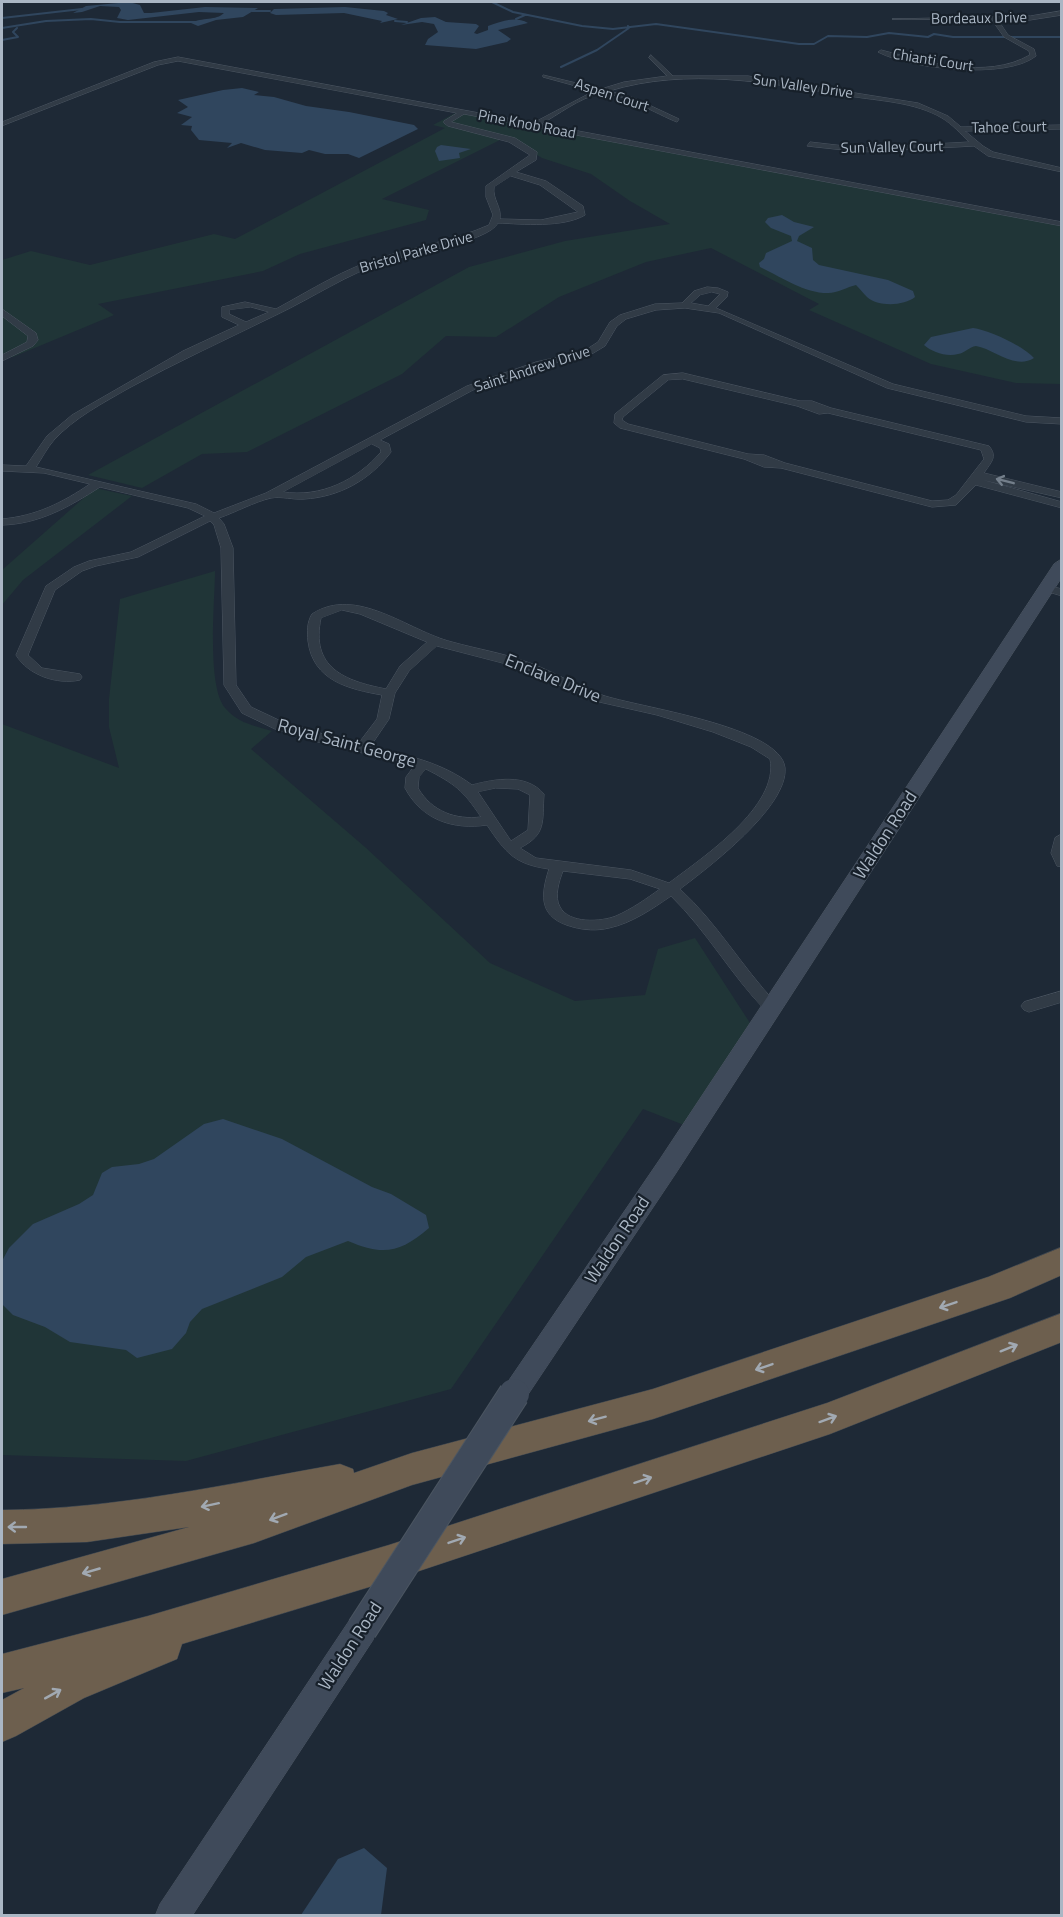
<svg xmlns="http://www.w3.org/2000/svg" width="1063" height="1917" viewBox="0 0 1063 1917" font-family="'Titillium Web',sans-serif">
<rect width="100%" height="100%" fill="#1e2936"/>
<path fill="#203537" d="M457 112 1061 226V384L1016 383 931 364 809 310 819 304 711 248 646 262 559 297 496 337 446 336 402 374 247 452 202 454 142 488 88 475 469 267 565 241 670 224 630 201 591 174 542 158 506 137 382 199 429 210 426 220 300 254 263 271 98 304 114 315 13 357 2 354V260L31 251 90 265 214 234 235 239 445 128 433 125Z
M95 488 132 496 23 580 2 605V570Z
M215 571C215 601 206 688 226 709 238 723 255 726 272 731L251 749 365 847 490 963 575 1001 645 995 658 949 695 938 750 1023 684 1125 643 1109 451 1389 186 1461 2 1455V724L119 768 109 727V699L120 599Z"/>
<path fill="#30465e" d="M129 2 140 5 144 13H151L205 7 258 8 243 17 216 20 198 26 191 23C202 17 216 21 224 13L199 12 128 20 117 18 121 10 119 7 100 6 82 12 73 13 86 6Z
M345 7 384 11 388 13 386 15 398 19 380 23 382 21 344 13 276 15 270 13 274 9Z
M435 17 446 22 476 24 479 26 474 33 477 34 488 30V26C502 21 515 16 528 23L498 30 511 39 507 42 476 49 425 45 428 39 438 32 434 24 422 22 401 25 421 18Z
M242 88 259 92 254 95 274 97 306 106 349 112 414 125 418 129 359 158 348 154H325L309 150 302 153 265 150 241 143 227 148 232 143 199 140 191 130 192 126 181 125 192 117 177 113 188 107 178 100 223 90Z
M441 145 471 149 459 153 460 158 439 161 435 151 437 147Z
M782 215 794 222 814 227 799 236 797 241 812 248 813 260 819 265 888 280 913 291 915 297C904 306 878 307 867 297 863 293 860 289 856 285 847 287 838 293 828 293 803 293 782 277 760 267L759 263 764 259 766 253 792 241 791 236 771 228 765 222 768 218Z
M973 328C989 330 1023 346 1034 358 1015 370 994 349 976 346 969 347 965 353 958 354 946 357 932 352 924 345L931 337Z
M223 1119 282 1139 372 1187 391 1194 426 1215 429 1228C400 1253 383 1256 348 1241L306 1257 282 1277 202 1309 190 1322 186 1333 172 1349 137 1358 126 1350 70 1342 45 1327 13 1315 2 1304V1261L9 1248 33 1224 79 1204 93 1195 102 1173 112 1167 139 1164 154 1159 204 1124Z
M364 1848 387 1868 381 1915H301L338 1859Z"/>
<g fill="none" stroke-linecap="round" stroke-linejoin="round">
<path stroke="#30465e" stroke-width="2" d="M492 2 513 12 582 26 613 29 656 24 799 44H814L828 36 867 37 889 33 928 37 934 34 953 37H1062
M252 11H270
M2 18 82 9
M516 19 525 15
M395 21 407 22
M2 28 46 21 91 19 120 22H198
M2 40 18 37 13 32 17 28
M561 67 597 50 629 28 628 26"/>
<defs>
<path id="street" d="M1062 11V15L1030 20H998L1008 35 1034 49 1036 56C1006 80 910 69 878 52L881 50C927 62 986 80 1030 55L1029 51 1004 37 992 20 892 19 1030 16Z
M651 55 673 76H748L918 103 948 116 961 127 1062 125 1060 129 965 131 983 146 993 152 1062 168V172L988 156 974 146 862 152 807 146 810 142 862 148 969 142C961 134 952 124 942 118 915 102 880 101 849 96 770 83 688 67 609 91L634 98 679 119 677 122C658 115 618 90 599 94 579 98 558 115 541 124L1062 222V226L464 114 451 122 515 138 537 152 536 160 516 172 546 181 583 206 585 215C563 228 523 224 498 223 488 242 409 254 387 261 347 274 314 297 276 315 227 339 177 362 129 388 103 403 74 418 54 440 47 448 42 458 36 467L196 504 214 513 266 493 467 386 536 362 584 351 598 342 610 322 620 315 655 304 682 303 694 291 707 287 718 288 728 292 727 297 716 308 893 384 1026 416 1062 418V424L1026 422 887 388 719 313 685 308 656 310 626 319 617 326 605 346 590 355 542 366 473 390 380 440 389 444 391 452C370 480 339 497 304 499 294 500 281 496 271 498 254 502 236 512 219 518L224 524 233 548 236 685 251 707 285 723 358 744 377 719 382 695C349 689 313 681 308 641 307 632 307 622 312 614 357 585 408 631 452 642 477 649 503 653 527 662 553 671 576 686 602 695 636 707 781 726 785 768 788 807 709 867 680 889 717 923 742 967 776 1003L779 1007 776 1011H766C731 975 707 931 671 896 652 909 632 923 609 928 597 931 584 930 573 927 539 918 540 897 549 869 514 864 506 853 487 825 453 830 422 820 405 788L406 777 415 765 328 745 275 729 242 713 224 685 221 548 214 525 210 521 138 557 96 566 82 571 55 590 28 655 42 668 80 674 82 677 80 680C57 685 28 675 16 655L46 586 74 567 89 561 131 552 205 516 188 508 100 487C69 507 39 524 2 525V519C36 516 62 503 90 484L44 473 2 471V465L26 466 47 436 72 415 183 351 239 325 222 317V307L245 302 276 309C311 290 345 268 383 257 419 246 455 240 489 225L493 215 486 197V186L530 155 509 142 448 126 444 123V121L457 113 178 61 158 65 4 125 2 126V122L154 62 178 57 533 123 594 91 543 77V75L601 89 624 82 667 76 649 58ZM511 176 540 185 578 212 541 220 500 219C502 207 492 199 494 187ZM712 292 720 294 708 306 691 303 700 295ZM251 307 269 312 246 322 229 314V310ZM372 444 380 448 381 452C357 480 321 498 283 492ZM342 610 360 614 427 642 400 666 386 689C345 681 310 668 321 618ZM437 646 518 667 595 701 657 715 713 732 751 747 770 759C780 806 702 858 669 883L631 870 536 858 520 848C547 834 542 822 544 794 526 773 495 779 472 785 441 762 407 755 370 747L389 719 395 693 409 671ZM426 769C455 784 463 790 481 817 456 820 432 812 418 788L419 777ZM496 788 518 789 530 795 528 830 511 841 478 792ZM563 871 630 879 660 889C646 899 632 909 616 916 601 922 569 924 560 907 554 897 559 881 563 871Z
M2 309 36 333 38 340 33 346 2 361V355L27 342 28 336 2 316Z
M683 373 800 401H812L831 408 989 446C998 457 991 462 984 473L1062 492V498L983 480 1062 502V508L976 485 956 505 932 507 781 468 764 467 744 459 620 428 614 423 615 414 663 375ZM683 379 797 406 819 414 828 413 981 450 984 459 956 495 948 500 932 501 785 463 764 455 748 454 628 424 622 420 623 417 668 380Z
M1046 585 1062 589V596L1042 590 1040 588Z
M1062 834V867L1057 866 1051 853 1055 838Z
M1062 991V1002L1029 1012 1024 1010 1021 1006 1024 1002Z"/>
<path id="secondary" d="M1062 559V577L676 1173 523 1402 514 1406 505 1402 501 1394 505 1386 660 1159 1054 564Z
M362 1614 373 1618 377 1629 373 1640 192 1916H155L160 1904 351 1618Z"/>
<path id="highway" d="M1062 1247V1275L1010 1298 653 1419 412 1485 254 1543 2 1615V1579L189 1527 87 1542 2 1544V1510C117 1509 227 1484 340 1464L353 1469 354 1473 412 1453 653 1389 988 1277Z
M1062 1313V1342L830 1434 389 1581 182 1644 177 1659 84 1698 16 1736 2 1742V1700L24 1688 2 1693V1654L148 1616 389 1545 827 1403Z"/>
</defs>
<use href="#street" stroke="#4c5662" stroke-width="1"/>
<use href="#secondary" stroke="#4c5662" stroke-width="1"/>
<use href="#highway" stroke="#3c4651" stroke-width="1"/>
<use href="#street" fill="#313b46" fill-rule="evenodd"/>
<use href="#secondary" fill="#3f4a5a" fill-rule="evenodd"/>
<use href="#highway" fill="#6d5f4e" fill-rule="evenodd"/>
<defs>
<path id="secondary-bridge" d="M362 1629 514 1394"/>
</defs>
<use href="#secondary-bridge" stroke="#4c5662" stroke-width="32" stroke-linecap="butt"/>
<use href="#secondary-bridge" stroke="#3f4a5a" stroke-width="30"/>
</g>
<defs><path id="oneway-shaft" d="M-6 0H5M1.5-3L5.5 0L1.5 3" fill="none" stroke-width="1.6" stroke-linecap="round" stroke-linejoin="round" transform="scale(1.5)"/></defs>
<use stroke="#747f8b" href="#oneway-shaft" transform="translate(1005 481) rotate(-166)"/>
<g stroke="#a1a9b2">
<use href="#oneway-shaft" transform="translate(948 1305) rotate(161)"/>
<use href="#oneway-shaft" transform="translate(1009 1348) rotate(-22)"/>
<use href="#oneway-shaft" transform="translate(764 1367) rotate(161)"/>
<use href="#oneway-shaft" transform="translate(597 1419) rotate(165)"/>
<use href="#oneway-shaft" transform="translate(828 1419) rotate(-20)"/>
<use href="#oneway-shaft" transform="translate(643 1480) rotate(-18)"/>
<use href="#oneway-shaft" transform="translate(210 1505) rotate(168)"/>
<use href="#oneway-shaft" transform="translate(278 1517) rotate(160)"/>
<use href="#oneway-shaft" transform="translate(17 1527) rotate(-180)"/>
<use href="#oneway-shaft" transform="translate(457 1540) rotate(-19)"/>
<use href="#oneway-shaft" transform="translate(91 1571) rotate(164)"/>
<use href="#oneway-shaft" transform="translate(53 1694) rotate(-29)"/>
</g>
<g text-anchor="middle" stroke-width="4.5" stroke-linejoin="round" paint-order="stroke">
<g font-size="15" fill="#aab6c4" stroke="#17202a">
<text transform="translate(979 18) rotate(-1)" y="5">Bordeaux Drive</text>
<text transform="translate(933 60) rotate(9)" y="5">Chianti Court</text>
<text transform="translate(803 86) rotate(8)" y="5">Sun Valley Drive</text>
<text transform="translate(612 95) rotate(18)" y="5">Aspen Court</text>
<text transform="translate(527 124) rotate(11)" y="5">Pine Knob Road</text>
<text transform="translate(1009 127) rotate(-1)" y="5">Tahoe Court</text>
<text transform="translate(892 147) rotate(-1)" y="5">Sun Valley Court</text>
<text transform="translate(416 252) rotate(-16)" y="5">Bristol Parke Drive</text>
<text transform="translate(532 369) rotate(-18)" y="5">Saint Andrew Drive</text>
</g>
<g font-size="18" fill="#aab6c4" stroke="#17202a">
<text transform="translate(553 678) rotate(22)" y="6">Enclave Drive</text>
<text transform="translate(347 743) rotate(15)" y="6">Royal Saint George</text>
<text transform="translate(885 835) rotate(-57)" y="6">Waldon Road</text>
<text transform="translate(617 1240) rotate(-56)" y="6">Waldon Road</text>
<text transform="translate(350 1646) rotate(-57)" y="6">Waldon Road</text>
</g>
</g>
<rect width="1063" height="1917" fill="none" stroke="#aab6c4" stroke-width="6"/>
</svg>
